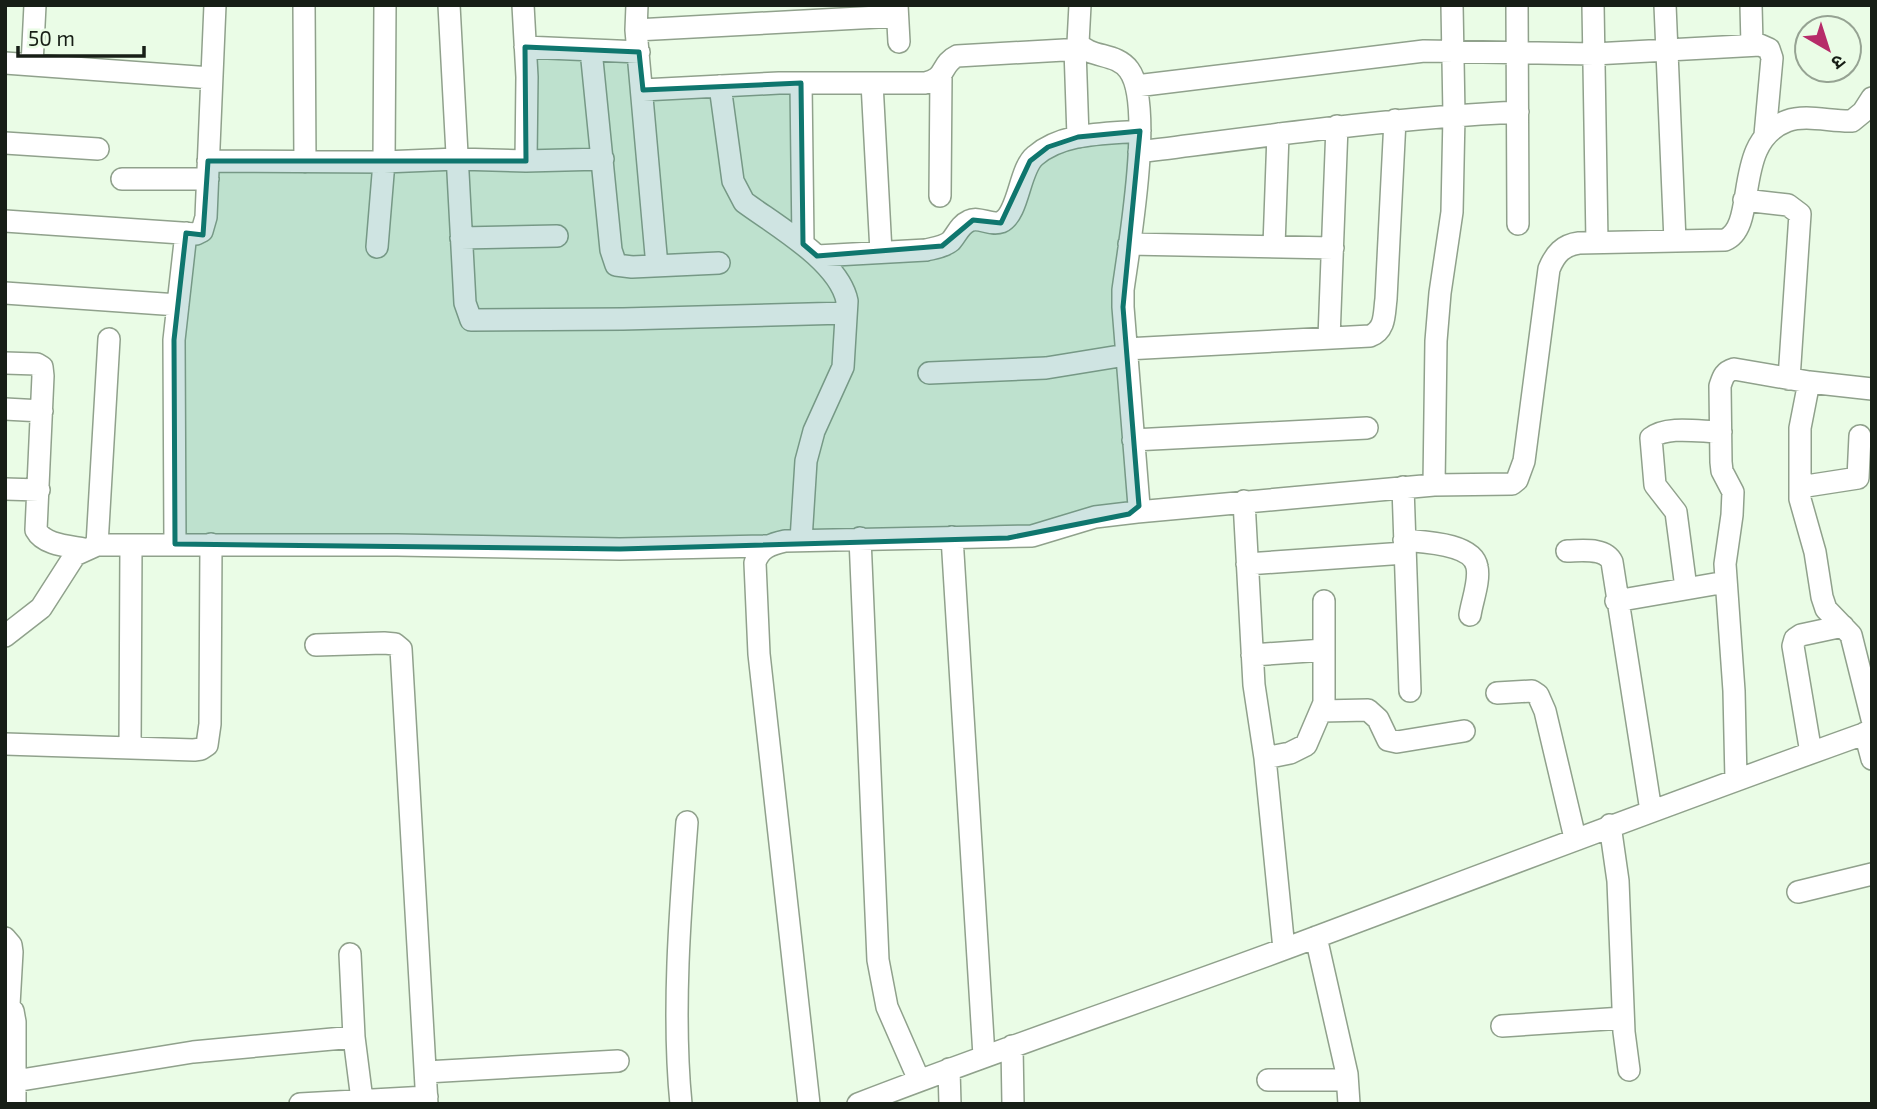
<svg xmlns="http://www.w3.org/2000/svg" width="1877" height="1109" viewBox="0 0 1877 1109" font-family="'Exo 2','Noto Sans Devanagari',sans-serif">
<rect width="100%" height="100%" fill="#eafce6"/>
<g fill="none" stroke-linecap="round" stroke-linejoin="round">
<defs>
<path id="minor" d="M304 5 305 162
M449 5 465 303 471 320 623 319 846 313
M523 5 527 77 526 161
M637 5 636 30 657 266
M897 5 899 42
M1517 5 1518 224
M1593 5 1597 242
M1665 5 1675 241
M1751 5 1752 45
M636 30 897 16
M525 47 639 52
M1075 49 1078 137
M591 50 611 250 616 265 632 267 719 263
M5 63 211 78
M32 65 35 5
M801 83 803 244
M872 83 881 252
M720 86 733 181 744 202C775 225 839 261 847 301L843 367 814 431 806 461 801 540
M1136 86 1424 51 1594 54 1760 45 1769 49 1772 58 1765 135
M643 90 779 83H925C947 79 940 64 957 56L1082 49
M5 143 98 149
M1139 152C1265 136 1391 118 1518 112
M208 161 384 162 457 159 526 161 603 159
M122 179H208
M940 196 941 76
M1744 200 1788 205 1800 214 1789 379
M5 221 196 234 202 231 206 217 215 5
M461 238 557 236
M1129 244 1333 248
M1274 246 1278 134
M377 247 384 162 385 5
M817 256 926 250C934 248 944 247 951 241 957 234 960 225 969 221 979 216 990 226 1001 222 1019 214 1019 169 1035 156 1063 132 1106 134 1140 131
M5 293 178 305
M1329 338 1337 126
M1126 349 1370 336C1386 330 1384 313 1386 299L1395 120
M5 363 37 364 42 367 43 376 36 530C44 545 68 546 84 549
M929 373 1046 368 1126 355
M1809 382 1800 428V499L1815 552 1822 597 1826 609 1851 635 1872 719
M5 409 42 411
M1133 440 1367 428
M1434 485 1436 341 1440 293 1452 212 1454 115 1452 5
M1403 487 1410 691
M1800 487 1858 478 1860 436
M5 489 39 490
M1244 501 1254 685 1265 758 1284 949
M1137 512 1434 485 1512 484 1517 480 1524 461 1549 269C1555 254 1563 245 1579 243L1725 240C1759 226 1731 142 1787 121 1806 114 1832 122 1852 121L1863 112 1872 98
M952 537 984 1056
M860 538 878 960 887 1007 919 1080
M1404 540C1424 542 1473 543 1477 567 1480 581 1472 601 1470 615
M175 544 174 340 186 233
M97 545 109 339
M1567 551C1581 551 1605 547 1612 562L1651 811
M1247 564 1405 553
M1686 588 1676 512 1655 485 1651 438C1667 425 1701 432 1721 432
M1616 601 1726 582
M5 636 41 608 75 555 97 545H397L620 549 767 546
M316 645 384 643 395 644 401 649 427 1104
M1252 655 1324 650
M1497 693 1532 691 1538 695 1545 711 1575 838
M1322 711 1368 710 1378 719 1388 740 1397 742 1464 731
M1865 733 1872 759
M5 744 194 750 201 749 207 745 210 724 211 544
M130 748 131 545
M1811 753 1793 646 1795 639 1801 635 1843 626
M1265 758 1290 753 1306 745 1324 703V601
M1736 780 1734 691 1725 564 1732 515 1733 492 1722 471 1721 462 1720 386C1723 377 1724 372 1734 369L1809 382 1872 389
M1610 825 1618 881 1624 1032 1629 1070
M1798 892 1872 874
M1316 937 1347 1074 1349 1104
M5 938 11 945 12 952 9 1005
M350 954 354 1037 362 1100
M5 1005 13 1011 15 1022V1104
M1502 1026 1623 1018
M1012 1046 1013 1104
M949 1069 950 1104
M426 1072 618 1061
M1268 1080H1347
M15 1081 193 1052 354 1037
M300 1104 427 1097
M681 1104C672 1014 680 912 687 822
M809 1104 759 654 755 563C759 548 771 544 785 541L1032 536 1095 517 1137 512 1139 506 1123 307V290C1129 246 1154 104 1129 70 1116 52 1091 59 1078 43L1080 5
M858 1104C1000 1049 1144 1001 1287 948 1482 875 1676 801 1872 731"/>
</defs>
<use href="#minor" stroke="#90a18c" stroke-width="24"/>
<use href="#minor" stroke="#fff" stroke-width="21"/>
</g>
<path fill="#0f766e" fill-opacity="0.2" stroke="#0f766e" stroke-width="5" stroke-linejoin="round" d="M525 47 639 52 643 90 801 83 803 244 817 256 942 246 973 220 1001 223 1030 161 1048 147 1078 137 1140 131 1123 307 1139 506 1129 514 1008 538 620 549 175 544 174 340 186 233 203 235 208 161H526Z"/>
<rect width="1877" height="1109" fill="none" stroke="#171e16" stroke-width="14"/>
<g transform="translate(1828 49) rotate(141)"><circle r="33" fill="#eafce6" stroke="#96a393" stroke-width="2"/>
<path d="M0-5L12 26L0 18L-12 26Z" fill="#b62c69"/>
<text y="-10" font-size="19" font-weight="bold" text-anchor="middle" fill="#171e16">उ</text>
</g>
<path d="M18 46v10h126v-10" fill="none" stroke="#171e16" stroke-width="3.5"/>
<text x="28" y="46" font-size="21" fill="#171e16" stroke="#eafce6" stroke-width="5" paint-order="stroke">50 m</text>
</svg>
